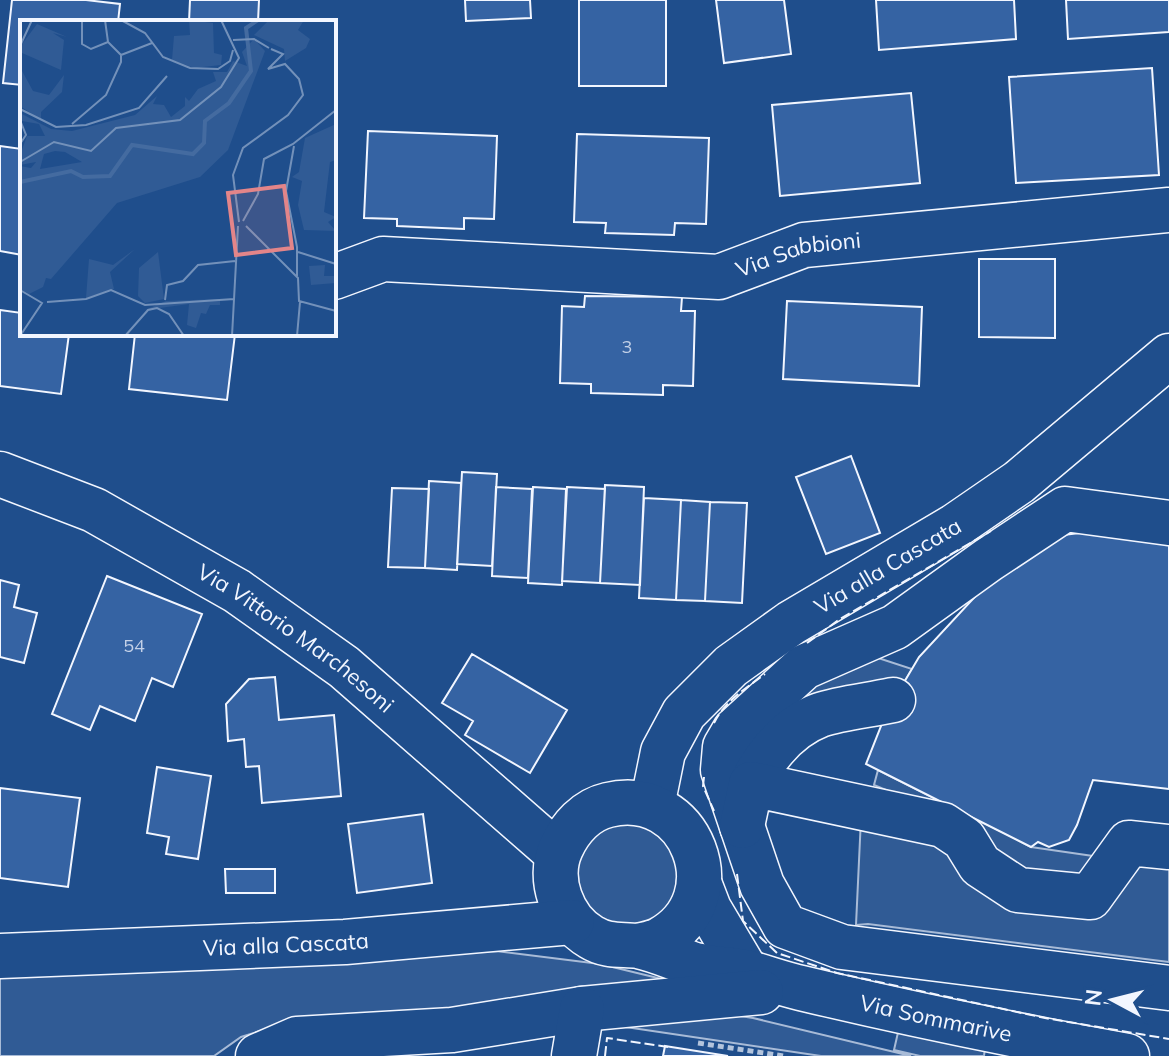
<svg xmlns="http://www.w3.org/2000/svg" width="1169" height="1056" viewBox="0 0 1169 1056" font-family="Mulish,sans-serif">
<rect width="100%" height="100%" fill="#1f4e8c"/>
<path fill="#305b95" stroke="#a8bbd7" stroke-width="2" d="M869 655 912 669 901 688 770 711Z
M878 770 1031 847 1169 867V962L868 924 856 925 861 818 924 806 874 785Z
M627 823 645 826 673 847 681 881 668 913 637 929 603 924 580 899 577 864 583 848 595 835 610 826Z
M496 951 600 964 695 987 279 1025 241 1037 214 1056H0V974Z
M721 1013 753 1018 911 1056H821L612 1025Z
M899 1028 985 1048 984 1056H920L894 1050Z"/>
<path fill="#3563a3" stroke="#f2f6ff" stroke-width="2" d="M12 0H86L120 4 118 22H22V85L3 83Z
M190 0H259L258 22H189Z
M465 0H530L531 18 466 21Z
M579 0H666V86H579Z
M716 0H784L791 54 724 63Z
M876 0H1014L1016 39 879 50Z
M1066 0H1169V32L1068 39Z
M1152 68 1159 175 1016 183 1009 77Z
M911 93 920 183 780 196 772 105Z
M368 131 497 136 494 219 464 218V229L397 226V219L364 218Z
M577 134 709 138 706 224 675 223 674 235 605 233 606 223 574 222Z
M0 146 22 149V255L0 251Z
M979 259H1055V338L979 337Z
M585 296 682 297 681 311H695L693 386 663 385V395L591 393V384L560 383 562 306 584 307Z
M787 301 922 307 919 386 783 379Z
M0 310 22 313V334H69L61 394 0 386Z
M135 334H235L227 400 129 389Z
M851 456 880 533 826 554 796 477Z
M462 472 497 474 492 566 457 564Z
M429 481 461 483 457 570 425 568Z
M605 485 644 487 640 585 600 583Z
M496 487 532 489 528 578 492 576Z
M533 487 566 489 562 585 528 583Z
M567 487 605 489 600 583 562 581Z
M392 488 429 489 425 568 388 567Z
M644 498 681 500 676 600 639 598Z
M681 500 710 502 705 601 676 600Z
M710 502 747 503 742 603 705 601Z
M1104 530 1169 538V789L1093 780 1077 825 1069 840 1049 847 1038 842 1031 847 866 764 887 711 919 657 996 574 1055 536Z
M107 576 202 614 173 687 152 678 135 721 100 706 90 730 52 714Z
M0 580 19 585 14 607 37 613 24 663 0 657Z
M472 654 567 710 530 773 465 735 473 721 442 703Z
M275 677 279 720 334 715 341 796 262 803 259 766 246 767 244 739 228 741 226 704 249 679Z
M157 767 211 776 198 859 166 854 169 837 147 833Z
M0 788 80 798 68 887 0 878Z
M423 814 432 883 357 893 348 824Z
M225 869H275V893H226Z
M665 1046 728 1056H663Z"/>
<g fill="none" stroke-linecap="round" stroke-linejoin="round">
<defs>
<g id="minor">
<path id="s1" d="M334 277 383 259 719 277 804 245 1169 210"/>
<path id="s2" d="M0 474 94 510 237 591 344 667 558 854"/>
<path d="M1169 523 1065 509 988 560 895 627 804 667 735 730 725 747 723 770 762 885 785 926 842 947 1169 988"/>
<path d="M751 784C766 755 788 727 820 715 841 708 871 705 893 700"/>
<path id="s3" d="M652 806 663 752 684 713 731 666 791 623 955 526 1019 482 1169 356"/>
<path d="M742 826 751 784 943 825 964 839 980 865 1018 890 1090 897 1129 843 1169 847"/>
<path d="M699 883 709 909 747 973"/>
<path id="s4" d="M638 946C645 944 654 943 661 939 735 898 692 785 608 805 586 810 570 828 561 848 547 879 562 920 591 937 607 947 621 944 638 946 657 950 676 959 695 965 713 969 732 969 749 973 767 978 784 984 801 988 909 1014 1018 1036 1127 1056"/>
<path id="s5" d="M0 956 345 942 572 922"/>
<path d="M258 1056 297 1039 452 1030 582 1009 761 992"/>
<path d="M574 1056 582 1009"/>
</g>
</defs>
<use href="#minor" stroke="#f2f6ff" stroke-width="47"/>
<path stroke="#b3c4dc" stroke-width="5" stroke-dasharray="6 4" stroke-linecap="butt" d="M698 1043 784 1056"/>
<use href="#minor" stroke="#1f4e8c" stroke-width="44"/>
<path stroke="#f2f6ff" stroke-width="2" stroke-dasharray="10 4" stroke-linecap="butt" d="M807 643 840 619 991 531
M714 723C724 702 746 688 765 674
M704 777 703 786 714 811
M737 874 743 921 777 953 837 973 1045 1018 1169 1039
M605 1056 607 1038 668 1047"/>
</g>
<g text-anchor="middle" stroke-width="6" stroke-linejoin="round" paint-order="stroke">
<g font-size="18" fill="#c3d1e8">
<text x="627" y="353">3</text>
<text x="134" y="652">54</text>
</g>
<g font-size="22" fill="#f2f6ff" stroke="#1f4e8c">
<text dy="8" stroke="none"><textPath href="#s1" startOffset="472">Via Sabbioni</textPath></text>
<text dy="8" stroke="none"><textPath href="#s3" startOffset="352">Via alla Cascata</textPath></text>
<text dy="8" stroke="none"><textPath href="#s2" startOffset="340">Via Vittorio Marchesoni</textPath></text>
<text dy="8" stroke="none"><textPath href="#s5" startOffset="286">Via alla Cascata</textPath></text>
<text dy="8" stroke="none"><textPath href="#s4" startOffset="758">Via Sommarive</textPath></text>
</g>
</g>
<g transform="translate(20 20)">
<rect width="316" height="316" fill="#1f4e8c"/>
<path d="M169 0 193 3 194 33 202 35 201 45 174 48 152 40 154 16 170 15ZM249 0H284L278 10 290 19 286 28 265 41 264 29 234 15ZM17 4 47 17 33 13 44 20 41 50 2 33 1 49 13 71 29 75 44 55 42 72 21 92V100L0 86V27ZM234 19 245 31 208 130 180 157 97 183 31 259 26 258 23 267 9 274 0 269V146L11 148 16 142 0 145V135L7 116H25L19 104 2 101 0 93 31 109 52 111 115 95 137 76 133 84 144 85 151 97 165 86V77L169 81 178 69 196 61 193 52H207L213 41 227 46 222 32ZM35 131 45 132 62 142 20 149 24 134ZM316 104V140L310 142 304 192 316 197 308 202 316 211 284 210 278 185 282 161 272 157 279 152 285 118ZM115 229 90 252 94 269 66 278 69 239 93 245ZM138 232 144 279 125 283 118 276 119 248ZM305 245 304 256H316V263L291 265 289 246ZM200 279V285H190L186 294 181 293 176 308 167 305 169 284 125 290 146 281Z" fill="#305b95" fill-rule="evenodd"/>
<path fill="none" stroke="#446ba0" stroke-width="4" d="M0 162 51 151 63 157 90 156 112 125 173 134 184 123 185 101 209 83 231 51 226 8 238 0"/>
<path fill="none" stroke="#7391ba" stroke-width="2" d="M62 0V24L71 29 88 22M101 0 125 13 143 37 170 48 198 49 210 41 213 30M213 20 234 19 249 28M0 26 12 0M101 35 132 23M0 89 36 107 66 105 119 88 147 56M0 100 6 115 0 124M52 104 86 75 101 42V35L88 22 85 0M274 126 266 171 277 227V256M0 142 34 122 71 131 96 108 160 100 201 67 219 38 201 0M223 201 238 174 244 139 273 124 316 90M219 202 213 155 223 128 268 95 283 75 279 59 265 44 248 49 263 34 251 29M226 206 278 258 279 281 316 291M278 232 316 244M0 270 22 283 0 316M145 280 147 265 163 261 178 245 215 241M27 282 66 279 91 270 125 285 214 279M105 316 128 290 137 288 149 294 164 316M212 316 218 206M277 316 280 282"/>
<path fill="#e38589" fill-opacity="0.15" stroke="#e38589" stroke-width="4" d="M264 166 272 228 216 235 208 173Z"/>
<rect width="316" height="316" fill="none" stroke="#f2f6ff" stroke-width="4"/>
</g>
<g transform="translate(1113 1000) rotate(277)" stroke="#1f4e8c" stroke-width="6" paint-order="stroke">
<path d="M0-6L14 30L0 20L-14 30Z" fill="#f2f6ff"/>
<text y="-12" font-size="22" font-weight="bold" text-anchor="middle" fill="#f2f6ff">N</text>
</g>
</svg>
